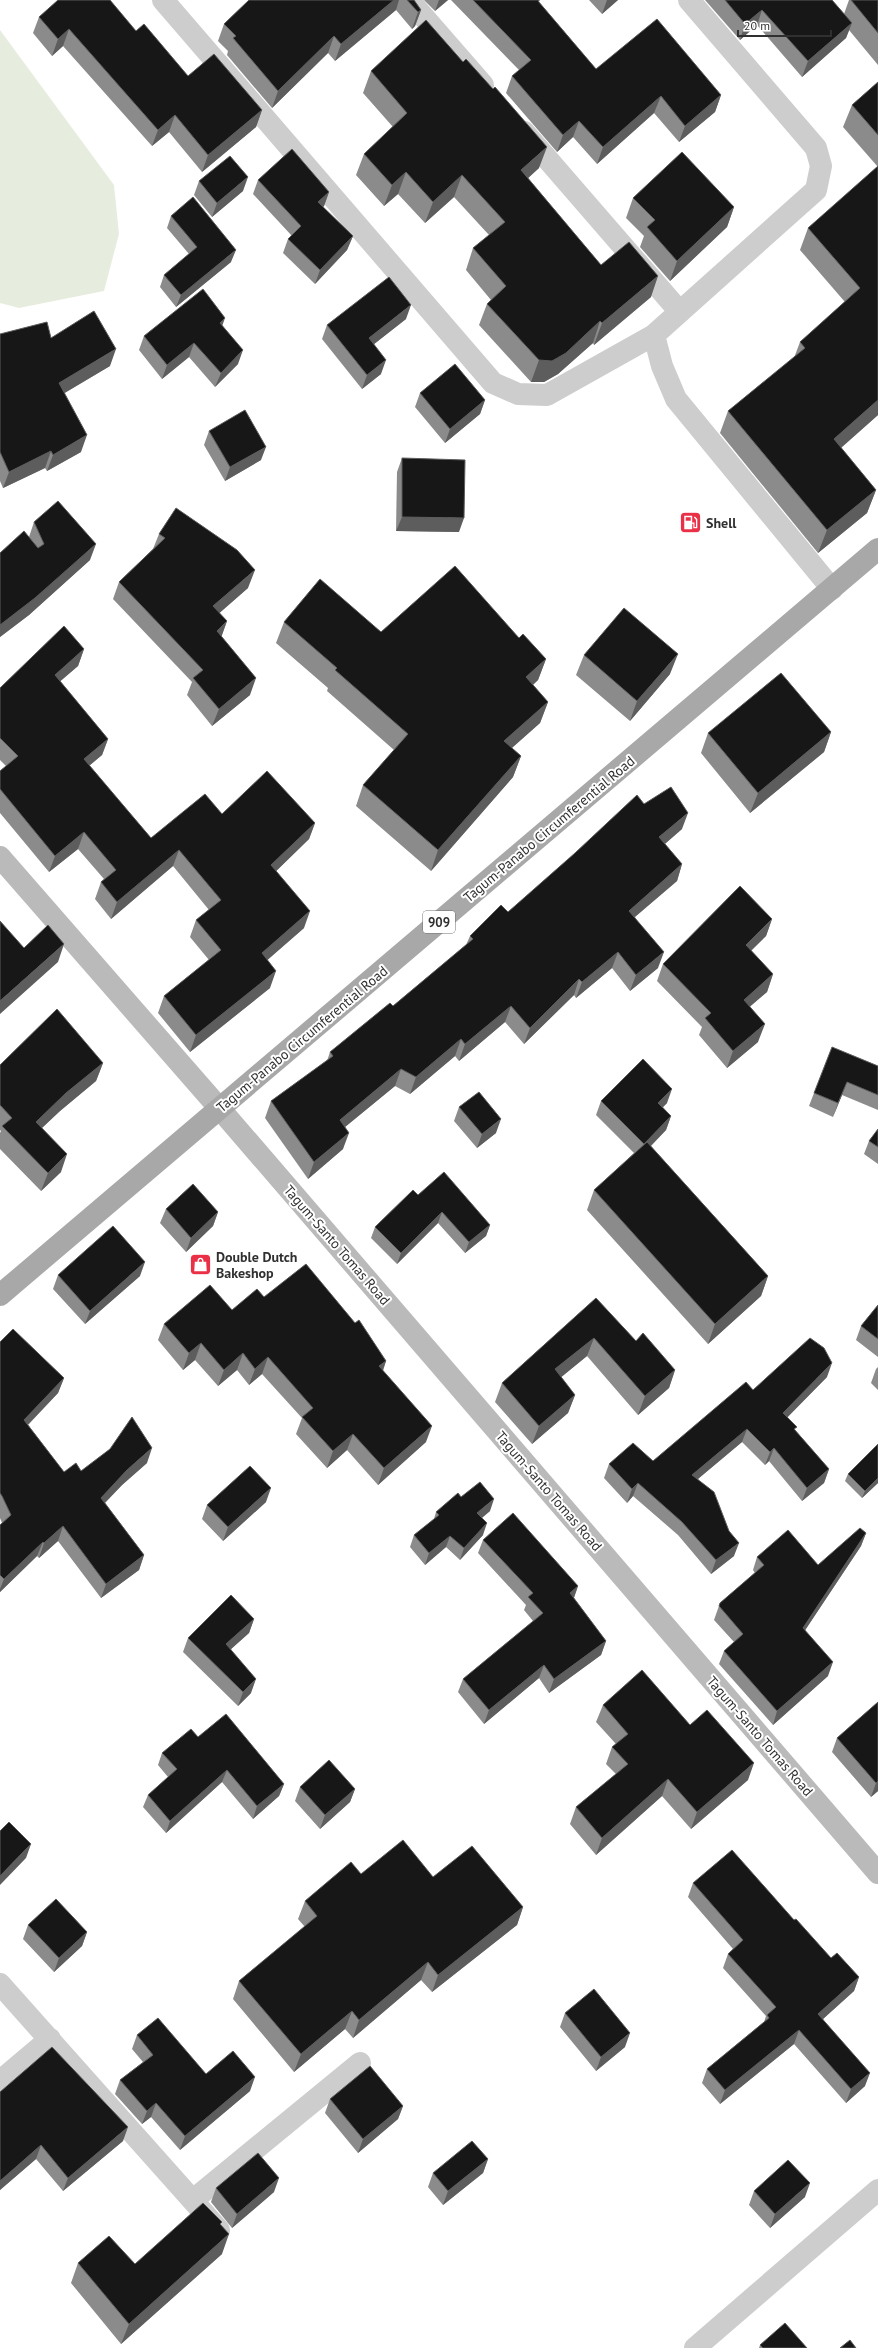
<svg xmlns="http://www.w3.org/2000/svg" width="878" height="2348" viewBox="0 0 878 2348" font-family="'PT Sans',sans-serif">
<rect width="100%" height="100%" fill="#fff"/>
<path fill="#e7edde" d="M0 30 114 185 119 234 104 291 19 308 0 303Z"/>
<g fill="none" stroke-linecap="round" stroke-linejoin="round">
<path stroke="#cdcdcd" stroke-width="22" d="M163 0 493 383 518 394 547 395 654 335
M409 0 483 85
M689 0 816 148 821 166 816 190 654 335 662 366 676 399 832 589
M524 132 680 312
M0 1984 219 2230
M0 2081 50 2039
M193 2200 360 2063
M695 2348 878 2190"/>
<path stroke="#bababa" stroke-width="22" d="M0 857 220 1109 878 1873"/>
<path stroke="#a8a8a8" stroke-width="22" d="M0 1295 878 549"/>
</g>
<path fill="#8b8b8b" d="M249 0H414L421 10 415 26 412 29 396 10 335 61 328 53 272 108 227 55 228 51 218 41 224 24Z
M424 0H448L435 11Z
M451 0H540L539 2 596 69 721 95 715 112 679 142 654 113 597 164 573 137 557 152 506 93 512 76 519 70Z
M589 0H618L602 14Z
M705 0H832L844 14 849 0H878V65L849 30 846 38 802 77 757 25 740 40Z
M39 17 136 31 188 76 262 110 256 127 202 172 169 132 152 146 63 46 52 56 33 33Z
M371 71 539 168 528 178 601 265 651 297 594 345 593 343 558 374 544 382H531L479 325 487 304 491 300 466 270 473 248 489 235 454 197 425 223 398 194 384 206 356 175 364 154 393 127 363 93Z
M878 82V415L841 448 876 490 867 513 818 553 720 433 728 411 794 358 800 342 845 302 800 250 808 228 878 167 843 127 852 105Z
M258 180 329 192 324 206 323 207 353 236 347 250 315 284 283 253 288 239 292 236 253 194Z
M199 181 243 191 212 217 194 195Z
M633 198 734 207 727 227 670 281 640 247 644 236 626 218Z
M171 216 231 262 176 307 160 287 164 275 189 254 167 228Z
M406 319 374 344 381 374 362 389 322 339 327 325Z
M223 326 238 364 215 387 189 357 162 379 139 350 144 336Z
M0 334 51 338 110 366 64 393 81 452 47 471 45 468 3 488 0 481Z
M420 393 485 400 480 414 445 443 415 407Z
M209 431 261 460 225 481 204 445Z
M402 458 459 532 396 531 397 472Z
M34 522 90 560 29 615 0 637V553L29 537Z
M159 534 248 588 219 613 227 621 221 637 250 695 212 726 187 695 192 682 113 599 119 582 153 549Z
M284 622 381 632 519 638 546 659 538 680 533 685 548 702 540 723 512 748 521 756 513 777 431 871 356 806 363 785 394 750 327 691 328 688 276 643Z
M84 649 78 666 60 681 108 739 102 755 89 766 151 838 222 814 315 823 309 839 276 871 304 928 267 960 270 988 190 1052 158 1013 164 996 209 960 190 937 196 920 209 910 173 866 111 919 95 899 101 882 104 879 78 849 49 872 0 813V771L6 766 0 760V688Z
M584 655 670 674 630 721 576 675Z
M831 732 824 752 750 813 701 753 708 733Z
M644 804 682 829 665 844 682 864 677 881 635 917 658 968 630 991 612 968 576 998 574 995 524 1044 505 1022 459 1061 455 1056 410 1094 395 1086 345 1127 343 1149 308 1179 265 1118 271 1101 327 1061 330 1052 393 1006 466 945 470 936 508 912Z
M772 919 766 936 751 951 773 974 767 992 750 1006 758 1042 727 1068 699 1035 702 1027 657 981 663 964Z
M103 1063 96 1081 60 1111 42 1128 61 1172 41 1191 0 1149V1133L1 1131 0 1130V1065Z
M878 1066V1110L842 1095 833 1117 809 1106 814 1093Z
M601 1101 667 1103 663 1107 671 1116 666 1130 651 1146 768 1276 761 1296 708 1344 587 1210 594 1190 634 1153 596 1115Z
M459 1107 496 1133 477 1148 454 1121Z
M878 1129V1164L864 1154 869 1141Z
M418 1195 490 1225 486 1236 465 1253 438 1223 397 1264 371 1238 375 1227Z
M166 1209 218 1212 213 1226 186 1252 160 1223Z
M58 1275 140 1276 85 1324 53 1289Z
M264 1297 386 1361 383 1371 426 1442 378 1485 347 1450 327 1468 296 1434 302 1418 262 1374 249 1385 237 1370 218 1386 195 1360 183 1370 158 1340 164 1324 232 1310Z
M596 1298 636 1341 675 1370 669 1388 638 1415 587 1356 561 1377 575 1395 568 1413 532 1444 495 1402 502 1383Z
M878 1305V1357L856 1340 861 1326Z
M0 1342 64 1378 58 1393 28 1425 64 1472 81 1471 147 1463 122 1485 105 1503 144 1555 139 1570 101 1598 58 1541 39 1558 37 1556 0 1592V1525L2 1523 0 1518Z
M878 1367V1390L871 1383 876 1369Z
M827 1377 787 1417 796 1431 829 1469 824 1483 802 1501 769 1461 765 1465 742 1442 698 1479 734 1556 711 1574 678 1535 633 1496 627 1503 604 1478 609 1464 653 1461 753 1390Z
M878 1444V1483L862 1498 845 1481 848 1474Z
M461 1497 490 1511 482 1518 483 1535 460 1560 446 1547 425 1565 410 1547 414 1535 434 1519 436 1512Z
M266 1502 223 1541 202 1519 207 1505Z
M866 1533 861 1546 805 1630 828 1676 773 1725 719 1664 724 1651 734 1642 714 1620 720 1603 755 1573 753 1570 757 1557 818 1565Z
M483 1540 578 1586 574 1598 606 1641 601 1655 549 1693 539 1678 484 1724 458 1692 463 1679 533 1621 524 1610 526 1605 478 1553Z
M254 1619 249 1633 231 1649 251 1693 238 1706 183 1652 188 1638Z
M878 1702V1791L871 1797 832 1752 837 1738Z
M603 1705 690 1725 748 1780 691 1829 662 1796 596 1855 570 1824 576 1807 616 1774 606 1764 612 1747 616 1744 596 1722Z
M198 1737 284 1784 279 1796 253 1819 222 1782 166 1833 143 1807 148 1795 168 1777 158 1765 162 1753Z
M300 1787 355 1789 350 1802 320 1829 295 1801Z
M361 1874 433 1877 523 1907 517 1925 432 1992 421 1980 353 2038 345 2029 294 2072 233 1999 239 1981 305 1927 298 1919 305 1901Z
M693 1883 794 1920 831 1958 859 1977 854 1991 823 2019 865 2086 846 2103 794 2044 720 2104 702 2083 707 2069 764 2022 766 2016 723 1968 728 1954 733 1949 688 1897Z
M28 1925 87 1932 82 1946 54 1972 23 1939Z
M565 2013 625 2047 596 2071 560 2027Z
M137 2035 206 2074 250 2091 180 2150 151 2117 142 2124 115 2094 120 2080 143 2062 132 2049Z
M0 2092 123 2141 63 2191 36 2159 0 2190Z
M330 2099 403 2106 398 2119 358 2153 325 2113Z
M488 2159 483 2173 443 2205 428 2187 433 2173Z
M216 2188 274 2192 232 2228 211 2202Z
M754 2191 805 2197 770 2228 749 2205Z
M221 2225 222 2254 121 2344 71 2283 78 2263 135 2264Z
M760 2345 763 2348H759Z"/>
<path fill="#5d5d5d" d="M394 0H399L396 10 335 61 341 44Z
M439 0H448L435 11Z
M607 0H618L602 14Z
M421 10 415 26 412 29 418 12Z
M762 10 757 25 740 40 745 24Z
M852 23 846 38 802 77 808 61Z
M69 29 63 46 52 56 58 39Z
M334 36 328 53 272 108 278 91Z
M721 95 715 112 679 142 685 126Z
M661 96 654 113 597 164 603 147Z
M262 110 256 127 202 172 208 155Z
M175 115 169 132 152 146 158 130Z
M579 121 573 137 557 152 563 135Z
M547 147 539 168 514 191 521 170Z
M406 172 398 194 384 206 392 185Z
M462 175 454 197 425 223 433 202Z
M248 177 243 191 212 217 217 203Z
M329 192 324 206 313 216 318 202Z
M734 207 727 227 670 281 677 261Z
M353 236 347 250 315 284 320 270Z
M236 250 231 262 176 307 181 295Z
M658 276 651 297 594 345 602 323Z
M411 305 406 319 364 352 369 338Z
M225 318 220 332V323Z
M600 321 593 343 558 374 544 382H531L539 360Z
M194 343 189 357 162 379 167 365Z
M116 349 110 366 53 400 59 383Z
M243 350 238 364 215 387 221 373Z
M386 360 381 374 362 389 367 375Z
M485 400 480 414 445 443 450 429Z
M878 400V415L826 461 834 439Z
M87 435 81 452 47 471 53 455Z
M266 447 261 460 225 481 230 467Z
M51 451 45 468 3 488 9 472Z
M876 490 867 513 818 553 827 530Z
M402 517 464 518 459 532 396 531Z
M96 544 90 560 29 615 0 637V625Z
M255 570 248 588 207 624 213 606Z
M227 621 221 638 217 631Z
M84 649 78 666 49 691 55 675Z
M678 654 670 674 630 721 637 701Z
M546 659 538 680 518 698 526 677Z
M256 678 250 695 212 726 219 709Z
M548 702 540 723 496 762 504 741Z
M831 732 824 752 750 813 758 793Z
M108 739 102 755 78 775 84 759Z
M521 756 513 777 431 871 438 850Z
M688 813 682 829 653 854 659 837Z
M315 823 309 839 265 882 271 865Z
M84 832 78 849 49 872 55 856Z
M179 850 173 866 111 919 117 902Z
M682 864 677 881 623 927 629 911Z
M310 911 304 928 256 970 262 953Z
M772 919 766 936 739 962 746 945Z
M64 944 58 962 0 1014V1001Z
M618 952 612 968 576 998 582 982Z
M664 952 658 968 630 991 636 975Z
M276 971 270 988 190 1052 196 1035Z
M773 974 767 992 738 1017 744 1000Z
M579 979 574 995 524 1044 530 1028Z
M511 1006 505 1022 459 1061 465 1044Z
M765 1024 758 1042 727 1068 733 1051Z
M461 1039 455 1056 410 1094 416 1077Z
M103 1063 96 1081 60 1111 29 1140 36 1122 66 1093Z
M401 1069 395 1086 334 1136 340 1120Z
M847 1082 842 1095 833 1117 838 1103Z
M672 1089 667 1103 653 1117 658 1103Z
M671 1116 666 1130 639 1158 644 1144Z
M501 1119 496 1133 477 1148 482 1134Z
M349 1133 343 1149 308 1179 314 1162Z
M67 1154 61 1172 41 1191 48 1173Z
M218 1212 213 1226 186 1252 191 1238Z
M442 1212 438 1223 397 1264 401 1253Z
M490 1225 486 1236 465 1253 469 1242Z
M145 1262 140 1276 85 1324 90 1311Z
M768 1276 761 1296 708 1344 715 1324Z
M594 1338 587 1356 548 1388 555 1369Z
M201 1343 195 1360 183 1370 189 1353Z
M243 1353 237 1370 218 1386 224 1370Z
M268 1357 262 1374 249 1385 255 1369Z
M386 1361 380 1378 379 1366Z
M832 1363 827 1377 778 1427 783 1413Z
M675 1370 669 1388 638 1415 645 1396Z
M64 1378 58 1393 18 1435 24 1420Z
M575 1395 568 1413 532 1444 539 1426Z
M432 1426 426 1442 378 1485 384 1468Z
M747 1429 742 1442 687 1488 692 1475Z
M353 1434 347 1450 327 1468 333 1451Z
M152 1448 147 1463 122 1485 96 1512 101 1498 127 1470Z
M774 1448 769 1461 765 1465 770 1452Z
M829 1469 824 1483 802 1501 807 1488Z
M878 1478V1483L862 1498 865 1491Z
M638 1483 633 1496 627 1503 632 1489Z
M271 1488 266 1502 223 1541 228 1527Z
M494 1499 490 1511 473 1525 477 1513Z
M487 1523 483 1535 460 1560 464 1548Z
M63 1526 58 1541 39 1558 44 1543Z
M866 1533 861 1546 798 1641 803 1628Z
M450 1536 446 1547 425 1565 429 1553Z
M43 1542 37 1556 0 1592V1589L4 1579Z
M739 1543 734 1556 711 1574 716 1560Z
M144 1555 139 1570 101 1598 106 1584Z
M578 1586 573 1600 570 1593Z
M254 1619 249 1633 221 1658 226 1644Z
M606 1641 601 1655 549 1693 554 1679Z
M833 1662 828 1676 773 1725 777 1711Z
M544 1665 539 1678 484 1724 489 1710Z
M256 1679 251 1693 238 1706 243 1692Z
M754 1763 748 1780 691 1829 697 1812Z
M227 1770 222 1782 166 1833 170 1821Z
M668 1779 662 1796 596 1855 602 1838Z
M878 1781V1791L871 1797 876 1783Z
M284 1784 279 1796 253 1819 257 1806Z
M355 1789 350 1802 320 1829 325 1815Z
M31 1844 26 1858 0 1885V1876Z
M523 1907 517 1925 432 1992 438 1975Z
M87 1932 82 1946 54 1972 59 1958Z
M428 1962 421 1980 353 2038 359 2020Z
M859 1977 854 1991 813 2028 818 2014Z
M352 2011 345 2029 294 2072 301 2054Z
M799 2030 794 2044 720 2104 725 2090Z
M630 2033 625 2047 596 2071 601 2057Z
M870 2073 865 2086 846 2103 851 2089Z
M255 2077 250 2091 180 2150 185 2136Z
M156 2103 151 2117 142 2124 147 2111Z
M403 2106 398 2119 358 2153 363 2139Z
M128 2127 123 2141 63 2191 68 2178Z
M41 2145 36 2159 0 2190V2181Z
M488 2159 483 2173 443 2205 448 2191Z
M279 2178 274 2192 232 2228 237 2214Z
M810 2183 805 2197 770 2228 775 2214Z
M229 2234 222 2254 121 2344 129 2324Z"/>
<path fill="#171717" stroke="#5d5d5d" d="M58 0H110L136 31 144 24 188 76 214 54 262 110 208 155 175 115 158 130 69 29 58 39 39 17Z
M249 0H394L341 44 334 36 278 91 233 38 236 36 224 24Z
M407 0H414L421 10 418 12Z
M473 0H539L538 1 596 69 657 19 721 95 685 126 661 96 603 147 579 121 563 135 512 76 531 60Z
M725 0H832L852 23 808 61 762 10 745 24Z
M851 0H878V33Z
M426 20 463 62 466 59 493 89 495 87 547 147 521 170 601 265 629 242 658 276 602 323 600 321 566 353 552 361 539 360 487 304 506 286 473 248 505 222 462 175 433 202 406 172 392 185 364 154 407 113 371 71Z
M878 82V135L852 105Z
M292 149 329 192 318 202 353 236 320 270 288 239 301 226 258 180Z
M682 152 734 207 677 261 647 227 655 220 633 198Z
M230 156 248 177 217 203 199 181Z
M878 166V400L834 439 876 490 827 530 728 411 805 348 800 342 860 288 808 228Z
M193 197 236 250 181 295 164 275 197 247 171 216Z
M389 277 411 305 369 338 386 360 367 375 327 325Z
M203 289 225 318 220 323 243 350 221 373 194 343 167 365 144 336Z
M94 311 116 349 59 383 87 435 53 455 51 451 9 472 0 452V334L47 322 51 338Z
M455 364 485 400 450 429 420 393Z
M245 410 266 447 230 467 209 431Z
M402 458 465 460 464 518 402 517Z
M58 501 96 544 35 598 0 625V553L24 531 38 548 44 544 34 522Z
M176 508 237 550 255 570 213 606 227 621 217 631 256 678 219 709 193 678 203 670 119 582 165 538 159 534Z
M455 566 519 638 523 634 546 659 526 677 548 702 504 741 521 756 438 850 363 785 408 734 335 670 337 668 284 622 320 579 381 632Z
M624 608 678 654 637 701 584 655Z
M64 626 84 649 55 675 108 739 84 759 151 838 205 794 222 814 267 771 315 823 271 865 310 911 262 953 276 971 196 1035 164 996 221 950 196 920 221 900 179 850 117 902 101 882 116 870 84 832 55 856 0 789V771L18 756 0 738V688Z
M781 673 831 732 758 793 708 733Z
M671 787 688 813 659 837 682 864 629 911 664 952 636 975 618 952 582 982 579 979 530 1028 511 1006 465 1044 461 1039 416 1077 401 1069 340 1120 349 1133 314 1162 271 1101 333 1056 330 1052 390 1003 393 1006 473 939 470 936 501 905 508 912 575 853 637 795 644 804Z
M740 886 772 919 746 945 773 974 744 1000 765 1024 733 1051 705 1018 711 1013 663 964Z
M0 921 24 948 48 925 64 944 0 1001Z
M57 1009 103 1063 66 1093 36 1122 67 1154 48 1173 2 1126 12 1118 0 1105V1065Z
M832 1047 878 1066V1095L847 1082 838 1103 814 1093Z
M643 1059 672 1089 658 1103 671 1116 644 1144 601 1101Z
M479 1092 501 1119 482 1134 459 1107Z
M878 1129V1147L869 1141Z
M647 1142 768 1276 715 1324 594 1190Z
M444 1172 490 1225 469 1242 442 1212 401 1253 375 1227 413 1190 418 1195Z
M193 1184 218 1212 191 1238 166 1209Z
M113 1226 145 1262 90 1311 58 1275Z
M306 1264 355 1323 359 1320 386 1361 379 1366 432 1426 384 1468 353 1434 333 1451 302 1417 313 1408 268 1357 255 1369 243 1353 224 1370 201 1343 189 1353 164 1324 210 1285 232 1310 257 1289 264 1297Z
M596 1298 636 1341 643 1333 675 1370 645 1396 594 1338 555 1369 575 1395 539 1426 502 1383Z
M878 1305V1339L861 1326Z
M13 1329 64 1378 24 1420 64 1472 76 1463 81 1471 110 1449 132 1417 152 1448 127 1470 101 1498 144 1555 106 1584 63 1526 44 1543 43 1542 4 1579 0 1575V1525L11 1515 2 1496 0 1493V1342Z
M810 1338 824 1348 832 1363 783 1413 797 1427 794 1429 829 1469 807 1488 774 1448 770 1452 747 1429 692 1475 714 1492 729 1531 739 1543 716 1560 682 1522 638 1483 632 1489 609 1464 633 1443 653 1461 746 1382 753 1390Z
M878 1444V1478L865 1491 848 1474Z
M250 1466 271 1488 228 1527 207 1505Z
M480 1482 494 1499 477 1513 487 1523 464 1548 450 1536 429 1553 414 1535 439 1515 436 1512 458 1493 461 1497Z
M513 1513 578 1586 570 1593 606 1641 554 1679 544 1665 489 1710 463 1679 543 1613 528 1597 533 1593 483 1540Z
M860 1528 866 1533 803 1628 833 1662 777 1711 724 1651 743 1634 719 1606 720 1603 764 1565 757 1557 788 1530 818 1565Z
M231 1595 254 1619 226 1644 256 1679 243 1692 188 1638Z
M642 1670 690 1725 707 1710 754 1763 697 1812 668 1779 602 1838 576 1807 628 1764 612 1747 628 1734 603 1705Z
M878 1702V1781L876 1783 837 1738Z
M226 1714 284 1784 257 1806 227 1770 170 1821 148 1795 177 1769 162 1753 191 1729 198 1737Z
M329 1760 355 1789 325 1815 300 1787Z
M9 1822 31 1844 0 1876V1831Z
M403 1840 433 1877 472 1846 523 1907 438 1975 428 1962 359 2020 352 2011 301 2054 239 1981 317 1916 305 1901 351 1862 361 1874Z
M732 1850 794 1920 796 1919 831 1958 837 1953 859 1977 818 2014 870 2073 851 2089 799 2030 725 2090 707 2069 769 2018 767 2015 776 2007 728 1954 743 1940 693 1883Z
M56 1899 87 1932 59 1958 28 1925Z
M594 1989 630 2033 601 2057 565 2013Z
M158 2018 206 2074 233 2051 255 2077 185 2136 156 2103 147 2111 120 2080 153 2055 137 2035Z
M52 2047 128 2127 68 2178 41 2145 0 2181V2092Z
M370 2066 403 2106 363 2139 330 2099Z
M472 2141 488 2159 448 2191 433 2173Z
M258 2153 279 2178 237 2214 216 2188Z
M788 2160 810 2183 775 2214 754 2191Z
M203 2203 222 2222 220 2224 229 2234 129 2324 78 2263 109 2236 135 2264Z
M785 2323 807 2348H763L760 2345Z
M850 2340 856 2348H840Z"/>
<defs>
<symbol id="fuel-square" viewBox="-11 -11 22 22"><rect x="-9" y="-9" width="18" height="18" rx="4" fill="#ea3046" stroke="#fff"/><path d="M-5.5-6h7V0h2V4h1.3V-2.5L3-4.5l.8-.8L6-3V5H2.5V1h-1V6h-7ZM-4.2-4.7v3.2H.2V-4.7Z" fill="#fff"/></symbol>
<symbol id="shop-square" viewBox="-11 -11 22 22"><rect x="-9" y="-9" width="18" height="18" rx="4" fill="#ea3046" stroke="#fff"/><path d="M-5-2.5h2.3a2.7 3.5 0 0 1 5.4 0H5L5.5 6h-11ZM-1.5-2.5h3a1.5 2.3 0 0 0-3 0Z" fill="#fff"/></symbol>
</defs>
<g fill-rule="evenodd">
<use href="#fuel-square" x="678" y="510" width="25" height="25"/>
<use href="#shop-square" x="188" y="1252" width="25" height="25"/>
</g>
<g text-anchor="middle" stroke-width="4" stroke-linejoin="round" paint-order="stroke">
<rect fill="#fff" stroke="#6e6e6e" stroke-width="1" x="423" y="911" width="32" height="22" rx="3"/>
<g font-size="13" font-weight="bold" fill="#303030">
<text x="439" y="927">909</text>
</g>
<g font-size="14" font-weight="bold" fill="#303030" stroke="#fff" text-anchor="start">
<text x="706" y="528">Shell</text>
<text x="216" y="1262">Double Dutch<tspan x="216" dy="16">Bakeshop</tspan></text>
</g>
<g font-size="14" fill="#303030" stroke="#fff">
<text transform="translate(549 829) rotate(-40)" y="5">Tagum-Panabo Circumferential Road</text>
<text transform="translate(302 1039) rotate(-40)" y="5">Tagum-Panabo Circumferential Road</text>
<text transform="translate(337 1245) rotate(49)" y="5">Tagum-Santo Tomas Road</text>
<text transform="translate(549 1491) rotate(49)" y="5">Tagum-Santo Tomas Road</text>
<text transform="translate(760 1736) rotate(49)" y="5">Tagum-Santo Tomas Road</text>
</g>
</g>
<path d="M738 30v6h93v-6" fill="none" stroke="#303030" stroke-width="2"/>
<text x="744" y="30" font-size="12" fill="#303030" stroke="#ffffff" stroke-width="3" paint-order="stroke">20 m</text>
</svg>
